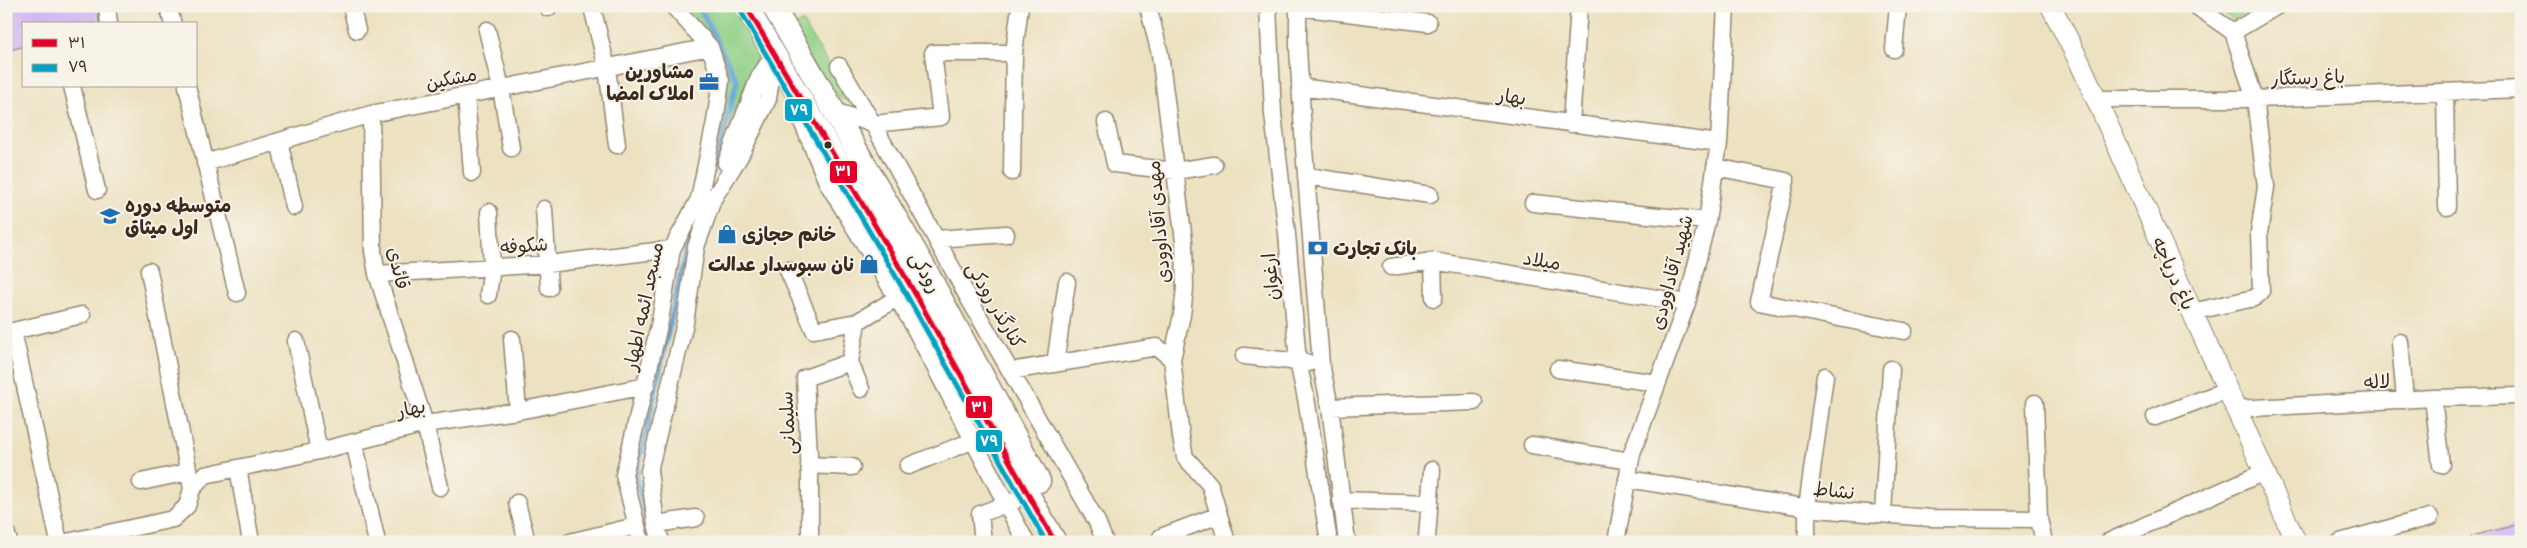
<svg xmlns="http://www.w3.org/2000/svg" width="2527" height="548" viewBox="0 0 2527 548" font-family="Itim,'Playpen Sans Arabic',sans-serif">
<rect width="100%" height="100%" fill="#f7f3e8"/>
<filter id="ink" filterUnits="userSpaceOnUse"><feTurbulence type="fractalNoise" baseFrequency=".02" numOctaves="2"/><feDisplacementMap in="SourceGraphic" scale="10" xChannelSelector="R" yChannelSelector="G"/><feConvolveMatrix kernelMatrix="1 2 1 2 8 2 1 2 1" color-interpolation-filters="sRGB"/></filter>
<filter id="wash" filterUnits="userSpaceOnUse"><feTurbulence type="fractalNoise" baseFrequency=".0096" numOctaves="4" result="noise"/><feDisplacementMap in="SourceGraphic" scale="20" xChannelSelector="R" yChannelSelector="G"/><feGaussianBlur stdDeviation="1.12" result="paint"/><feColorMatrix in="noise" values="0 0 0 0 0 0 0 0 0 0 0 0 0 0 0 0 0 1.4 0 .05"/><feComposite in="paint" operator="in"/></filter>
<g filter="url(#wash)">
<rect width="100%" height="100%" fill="#ece1c0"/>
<path fill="#90d086" stroke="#667d52" d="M676 6H732L760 51 709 173 723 82Z
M2211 6H2260L2234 20Z
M802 21 855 106 831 93 791 30Z"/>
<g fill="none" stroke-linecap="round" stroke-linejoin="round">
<path stroke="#62a2d4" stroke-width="5.5" d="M699 6 737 81 713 172
M650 530 636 478 686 250 693 233"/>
</g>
<g id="blocks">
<path fill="#ccb1f2" d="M6 6H97L99 24H24V46L6 51Z
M2521 524V542H2472L2471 536Z"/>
</g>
</g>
<g filter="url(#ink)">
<use href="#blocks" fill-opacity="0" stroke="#94866f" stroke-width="1"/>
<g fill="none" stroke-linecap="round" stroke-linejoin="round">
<defs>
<path id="minor" d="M107 6 109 24
M168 6 173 24
M351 6 357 30
M548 6V8
M1148 6 1160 54 1184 241 1185 288 1182 315 1172 359 1181 437 1185 457 1210 485 1227 542
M1268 6 1273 114 1287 234 1298 362 1306 398 1329 542
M1298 6V48L1304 149 1321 364 1330 407 1347 542
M592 7 607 68 617 145
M1298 7 1428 23
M487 30 501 88 511 148
M2233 32 2277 6
M1894 49 1898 6
M839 66 873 124 941 117 933 53H1014L1020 6
M72 86 97 190
M187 86 237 293
M1300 87 1719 143
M2445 92 2447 207
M466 95 472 173
M2096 99H2255L2521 89
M796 107 827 182 911 321 1026 542
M834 111 873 124 969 299 1097 522 1105 542
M371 114 373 251 377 274 425 424 440 487
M1106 122 1115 164 1175 171 1214 165
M1571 124 1579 6
M279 141 294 207
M205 163 371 114 710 47
M726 163 759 77 772 58
M1715 167 1786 181 1759 302 1904 331
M1012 172 1014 53
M1307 176 1430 195
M1533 203 1707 221
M544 209 549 288
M936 239 1006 234
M1433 261 1434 298
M1391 267 1433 261 1687 303
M788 270 814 330 857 322
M377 274 548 264 672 249
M488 295 492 268 489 212
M2192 312 2254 298 2261 292 2259 233 2266 187 2255 99 2233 32 2196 6
M512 339 518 411
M296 341 319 451
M2400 342 2405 400
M1244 356 1309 363
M850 362 861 389
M1055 364 1067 282
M1558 369 1657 383
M1010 371 1157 347 1172 359
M2433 398 2441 465
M2035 403 2039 519 2044 542
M1330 407 1474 402
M2236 409 2433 398 2521 396
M2155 417 2227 390
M354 442 377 542
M1532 445 1630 461
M809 465 852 467
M908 466 972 441
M238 468 251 542
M1627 479 1816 509 1930 518 2039 519
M141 482 188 472
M192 489 205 475 319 451 425 424 518 411 646 386
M1341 500 1430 503
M517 503 527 542
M1883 514 1891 369
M656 524 696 518
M6 531 9 542
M1427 538 1432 470
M59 542 13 331 82 315
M67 542 173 519 187 506 192 489 149 271
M570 542 636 526
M641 542 624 475 660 321 672 249 699 199 715 122 721 81 710 47 673 6
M661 542 656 524 649 471 685 323 696 247 713 199 740 156 768 99 774 54
M810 542V476L805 378 850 362 857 322 897 298
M983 542 980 514 1014 501
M1162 542 1161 537 1219 515
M1616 542 1632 453 1687 303 1707 221 1719 143 1726 6
M1807 542V507L1825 376
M2108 542 2264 472
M2340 542 2430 517"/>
<path id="tertiary" d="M2051 6 2080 63 2296 542"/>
<path id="secondary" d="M746 6 913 290 1055 542
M773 6 923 265 1039 481"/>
</defs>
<use href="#minor" stroke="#94866f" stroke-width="19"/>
<use href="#tertiary" stroke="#94866f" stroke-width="22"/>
<use href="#secondary" stroke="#94866f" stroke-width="25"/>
<use href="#minor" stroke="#fff" stroke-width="16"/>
<use href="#tertiary" stroke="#fff" stroke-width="20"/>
<use href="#secondary" stroke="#fff" stroke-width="22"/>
<defs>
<path id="bus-1" d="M746 6 913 290 1055 542"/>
<path id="bus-2" d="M740 10 906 294 1046 542"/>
</defs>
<use href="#bus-1" stroke="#f7f3e8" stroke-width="9"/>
<use href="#bus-2" stroke="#f7f3e8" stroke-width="9"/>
<use href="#bus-1" stroke="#e4002b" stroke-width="5"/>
<use href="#bus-2" stroke="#03a3c5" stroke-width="5"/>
</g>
</g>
<defs>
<symbol id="office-bare" viewBox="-9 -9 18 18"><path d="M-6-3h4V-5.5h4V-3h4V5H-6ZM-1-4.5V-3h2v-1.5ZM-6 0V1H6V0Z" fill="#1f6fb2" stroke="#f7f3e8" stroke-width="2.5" paint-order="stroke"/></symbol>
<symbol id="school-bare" viewBox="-9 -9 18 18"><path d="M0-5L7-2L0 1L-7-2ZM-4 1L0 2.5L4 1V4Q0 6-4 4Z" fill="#1f6fb2" stroke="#f7f3e8" stroke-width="2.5" paint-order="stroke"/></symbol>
<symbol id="shop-bare" viewBox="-9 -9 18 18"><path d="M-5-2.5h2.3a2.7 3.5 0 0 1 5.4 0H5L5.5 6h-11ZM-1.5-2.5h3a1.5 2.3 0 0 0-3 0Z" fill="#1f6fb2" stroke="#f7f3e8" stroke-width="2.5" paint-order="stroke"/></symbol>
<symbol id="bank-bare" viewBox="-9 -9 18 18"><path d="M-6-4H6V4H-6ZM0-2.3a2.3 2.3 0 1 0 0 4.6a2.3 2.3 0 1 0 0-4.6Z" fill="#1f6fb2" stroke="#f7f3e8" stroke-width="2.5" paint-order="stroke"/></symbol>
</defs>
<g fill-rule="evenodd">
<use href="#office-bare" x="695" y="68" width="28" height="28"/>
<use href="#school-bare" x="96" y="202" width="28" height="28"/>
<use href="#shop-bare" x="713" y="220" width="28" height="28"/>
<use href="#bank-bare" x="1304" y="234" width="28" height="28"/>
<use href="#shop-bare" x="855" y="250" width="28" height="28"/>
</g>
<circle fill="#3b2a1e" stroke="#f7f3e8" stroke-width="2" cx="828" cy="145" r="4.5"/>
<g text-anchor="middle" stroke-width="4" stroke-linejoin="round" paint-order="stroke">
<g font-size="19" font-weight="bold" fill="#3b2a1e" stroke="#f7f3e8" text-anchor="start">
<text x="694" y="78" text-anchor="end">مشاورین<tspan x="694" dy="22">املاک امضا</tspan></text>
<text x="125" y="212">متوسطه دوره<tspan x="125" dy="22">اول میثاق</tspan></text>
<text x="742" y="241">خانم حجازی</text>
<text x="1333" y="255">بانک تجارت</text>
<text x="854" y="271" text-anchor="end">نان سبوسدار عدالت</text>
</g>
<g font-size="19" fill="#3b2a1e" stroke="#f7f3e8">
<text transform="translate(2308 77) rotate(-2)" y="7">باغ رستگار</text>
<text transform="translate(451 78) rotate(-11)" y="7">مشکین</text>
<text transform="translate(1512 96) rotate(8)" y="7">بهار</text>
<text transform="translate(1158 222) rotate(-95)" y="7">مهدی آقاداوودی</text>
<text transform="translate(524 245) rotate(-4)" y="7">شکوفه</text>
<text transform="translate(1542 260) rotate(9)" y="7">میلاد</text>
<text transform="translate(399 268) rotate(77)" y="7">قائدی</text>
<text transform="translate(926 272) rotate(61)" y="7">رودکی</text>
<text transform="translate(1671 272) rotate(-75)" y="7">شهید آقاداوودی</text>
<text transform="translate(2174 273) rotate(66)" y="7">باغ دریاچه</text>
<text transform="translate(1270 277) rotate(-95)" y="7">ارغوان</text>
<text transform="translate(996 305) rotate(60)" y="7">کنارگذر رودکی</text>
<text transform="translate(643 306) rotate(-78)" y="7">مسجد ائمه اطهار</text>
<text transform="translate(2377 381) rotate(-3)" y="7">لاله</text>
<text transform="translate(411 408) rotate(-12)" y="7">بهار</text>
<text transform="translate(787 423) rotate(-93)" y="7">سلیمانی</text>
<text transform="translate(1834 490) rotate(6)" y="7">نشاط</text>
</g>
</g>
<g stroke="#f7f3e8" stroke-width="2">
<rect x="784" y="98" width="29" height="24" rx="5" fill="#03a3c5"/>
<rect x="829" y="160" width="29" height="24" rx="5" fill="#e4002b"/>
<rect x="965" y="395" width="28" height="24" rx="5" fill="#e4002b"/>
<rect x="975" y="429" width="28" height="24" rx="5" fill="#03a3c5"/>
</g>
<g font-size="14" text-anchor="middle" font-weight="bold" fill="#fff">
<text x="799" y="115">۷۹</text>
<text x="843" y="176">۳۱</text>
<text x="979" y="412">۳۱</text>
<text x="989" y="446">۷۹</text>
</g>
<rect width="2527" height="548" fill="none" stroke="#f7f3e8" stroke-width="25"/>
<rect x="22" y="22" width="175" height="65" fill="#f7f3e8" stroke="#aca397"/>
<rect x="32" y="39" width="25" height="8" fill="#e4002b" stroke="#aca397"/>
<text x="68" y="48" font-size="15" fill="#3b2a1e">۳۱</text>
<rect x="32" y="64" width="25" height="8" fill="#03a3c5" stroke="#aca397"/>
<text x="68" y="72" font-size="15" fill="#3b2a1e">۷۹</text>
</svg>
